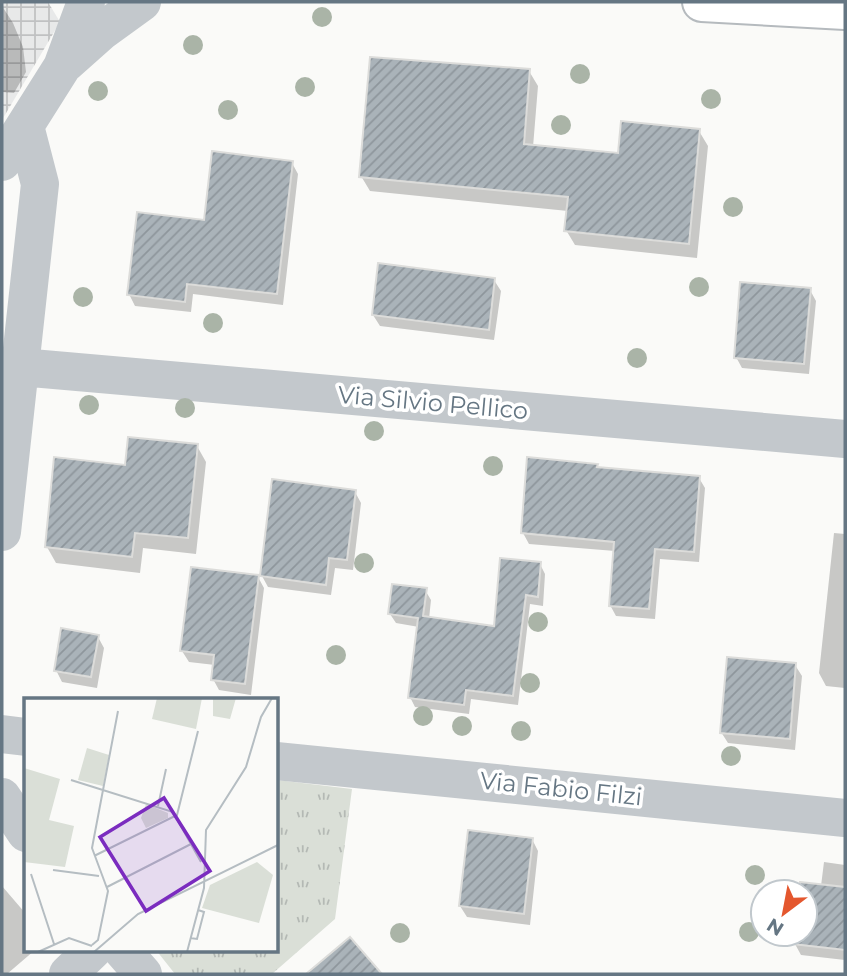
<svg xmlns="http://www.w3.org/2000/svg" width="847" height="976" viewBox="0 0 847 976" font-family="Montserrat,sans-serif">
<defs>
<pattern id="industrial-grid" width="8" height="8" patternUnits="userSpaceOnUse" patternTransform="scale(1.75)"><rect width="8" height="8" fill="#e8e9e9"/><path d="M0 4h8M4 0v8" fill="none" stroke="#c0c1c2"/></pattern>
<pattern id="grass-tufts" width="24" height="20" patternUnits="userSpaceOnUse" patternTransform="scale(1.75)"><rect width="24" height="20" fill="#dadfd7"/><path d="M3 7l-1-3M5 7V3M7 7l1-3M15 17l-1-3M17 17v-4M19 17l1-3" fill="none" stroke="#b4b9b4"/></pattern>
<pattern id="building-hatch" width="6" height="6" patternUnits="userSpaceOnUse" patternTransform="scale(1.75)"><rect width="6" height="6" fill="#aab3b9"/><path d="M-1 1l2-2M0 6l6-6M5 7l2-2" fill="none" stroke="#8e969c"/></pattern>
</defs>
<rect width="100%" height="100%" fill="#fafaf8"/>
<path fill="url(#industrial-grid)" d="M2 2H48L60 22 2 120Z"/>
<path fill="url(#grass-tufts)" d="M277 780 352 789 335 919 272 974H175L156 950H276Z"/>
<path fill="#0003" d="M2 6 13 23 23 47 26 72 14 93 2 92Z
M529 71 538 86 533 147 619 155 699 131 708 146 697 258 575 245 566 230 568 211 370 191 361 176Z
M292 163 298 174 283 305 193 294 191 312 135 306 129 294 205 222Z
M494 280 501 291 494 340 380 326 373 315Z
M810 290 816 301 809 374 742 368 736 357Z
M197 446 206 462 196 554 143 548 140 573 56 563 47 547 127 467Z
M597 465 599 469 699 478 705 488 699 562 660 559 655 619 616 616 610 605 615 551 529 544 523 533Z
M355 492 361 503 353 570 335 568 331 595 268 587 262 576Z
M834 533 845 534V688L826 686 819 673Z
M540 564 545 574 543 606 530 604 518 705 471 699 469 714 415 707 410 697 419 627 396 623 390 614 425 590 431 600 429 619 495 628Z
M258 577 264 588 251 695 219 690 213 679 215 665 189 662 182 651Z
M98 637 104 648 97 688 62 682 56 670Z
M795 665 802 676 795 750 728 743 721 732Z
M532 839 538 851 530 925 467 917 460 906Z
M824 862 845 865V960L801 955 795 944 796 934H805V892L821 886Z
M2 886 26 914V950H35L7 974H2Z"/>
<path fill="url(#building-hatch)" stroke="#dcdcda" stroke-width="2" d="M370 57 530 69 524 144 618 153 621 121 700 129 689 244 564 231 568 197 359 177Z
M212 151 293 161 277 294 187 284 185 302 127 295 137 212 204 220Z
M378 263 495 278 489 330 372 315Z
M740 282 811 288 804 364 734 358Z
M128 437 198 444 188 538 135 533 132 557 45 547 54 457 125 465Z
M527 457 598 464 597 467 700 476 694 552 655 549 649 609 609 606 614 542 521 533Z
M272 479 356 490 347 560 329 558 326 585 260 576Z
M500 558 541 562 538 597 526 595 513 696 466 690 464 705 408 698 418 618 388 614 392 584 427 588 423 616 494 626Z
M191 567 259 575 245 684 211 680 214 655 180 651Z
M61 628 99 635 91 677 54 671Z
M727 657 796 663 790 739 720 733Z
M468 830 533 838 524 914 459 906Z
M800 882 845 887V950L793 944 794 934H805V892H799Z
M350 937 382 974H306Z"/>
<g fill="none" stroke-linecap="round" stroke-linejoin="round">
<defs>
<path id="major" d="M702 2 845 10"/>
</defs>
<use href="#major" stroke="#b5babe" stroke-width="42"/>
<path stroke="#c3c8cc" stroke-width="38" d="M66 63 102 31 142 2
M2 162 62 67 86 2
M20 367 845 439
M2 532 40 184 25 126
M2 734 26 737
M276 761 845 818
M2 797 26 833
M122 950 143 974
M68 974 93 950"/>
<use href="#major" stroke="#fff" stroke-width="38"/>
</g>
<g fill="#aab4a7">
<circle cx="322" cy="17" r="10"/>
<circle cx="193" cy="45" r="10"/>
<circle cx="580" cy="74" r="10"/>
<circle cx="305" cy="87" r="10"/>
<circle cx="98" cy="91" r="10"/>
<circle cx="711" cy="99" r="10"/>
<circle cx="228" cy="110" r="10"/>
<circle cx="561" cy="125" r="10"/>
<circle cx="733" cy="207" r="10"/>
<circle cx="699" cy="287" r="10"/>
<circle cx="83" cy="297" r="10"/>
<circle cx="213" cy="323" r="10"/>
<circle cx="637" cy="358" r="10"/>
<circle cx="89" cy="405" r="10"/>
<circle cx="185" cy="408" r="10"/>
<circle cx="374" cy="431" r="10"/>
<circle cx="493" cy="466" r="10"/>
<circle cx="364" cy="563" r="10"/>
<circle cx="538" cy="622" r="10"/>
<circle cx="336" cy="655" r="10"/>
<circle cx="530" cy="683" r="10"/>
<circle cx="423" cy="716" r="10"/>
<circle cx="462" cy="726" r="10"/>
<circle cx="521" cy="731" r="10"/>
<circle cx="731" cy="756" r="10"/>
<circle cx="755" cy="875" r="10"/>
<circle cx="749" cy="932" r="10"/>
<circle cx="400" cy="933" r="10"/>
</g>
<g text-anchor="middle" stroke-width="7" stroke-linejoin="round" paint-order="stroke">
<g font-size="24" fill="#657683" stroke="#fff">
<text transform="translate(433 403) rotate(5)" y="8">Via Silvio Pellico</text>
<text transform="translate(561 789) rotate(6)" y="8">Via Fabio Filzi</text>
</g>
</g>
<g transform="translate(24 698)">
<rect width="254" height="254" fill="#fafaf8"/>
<path d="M133 0H178L172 31 128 21ZM189 0H212L206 21 189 18ZM63 50 85 57 79 88 54 82ZM0 70 36 81 25 122 50 128 41 169 0 164ZM122 106 144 115V120L122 130 117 120Z" fill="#dadfd7"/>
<path d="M233 164 249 177 235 225 178 210 186 187Z" fill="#dadfd7"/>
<path fill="none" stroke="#b5bdc2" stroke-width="2" d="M47 82 149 114 177 164M134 108 142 71M70 158 153 117 174 33M29 172 75 178M7 176 30 246M83 189 167 146M166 240 173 241 180 214 174 212M68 247 74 242 84 193 68 150 94 13M14 254 45 240 68 248M70 254 114 216 254 147M163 254 180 190 182 132 222 69 237 19 248 0"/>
<path fill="#7b2cbf" fill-opacity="0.15" stroke="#7b2cbf" stroke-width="3.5" d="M140 100 186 173 122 213 76 139Z"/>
<rect width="254" height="254" fill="none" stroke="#657683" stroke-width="3.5"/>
</g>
<rect width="847" height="976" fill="none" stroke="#657683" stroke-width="7"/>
<g transform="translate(784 913) rotate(212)"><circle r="33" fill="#ffffff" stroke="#c1c8cd" stroke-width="2"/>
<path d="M0-5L12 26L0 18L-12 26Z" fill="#e4572e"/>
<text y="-10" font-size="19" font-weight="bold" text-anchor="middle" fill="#657683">N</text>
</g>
</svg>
